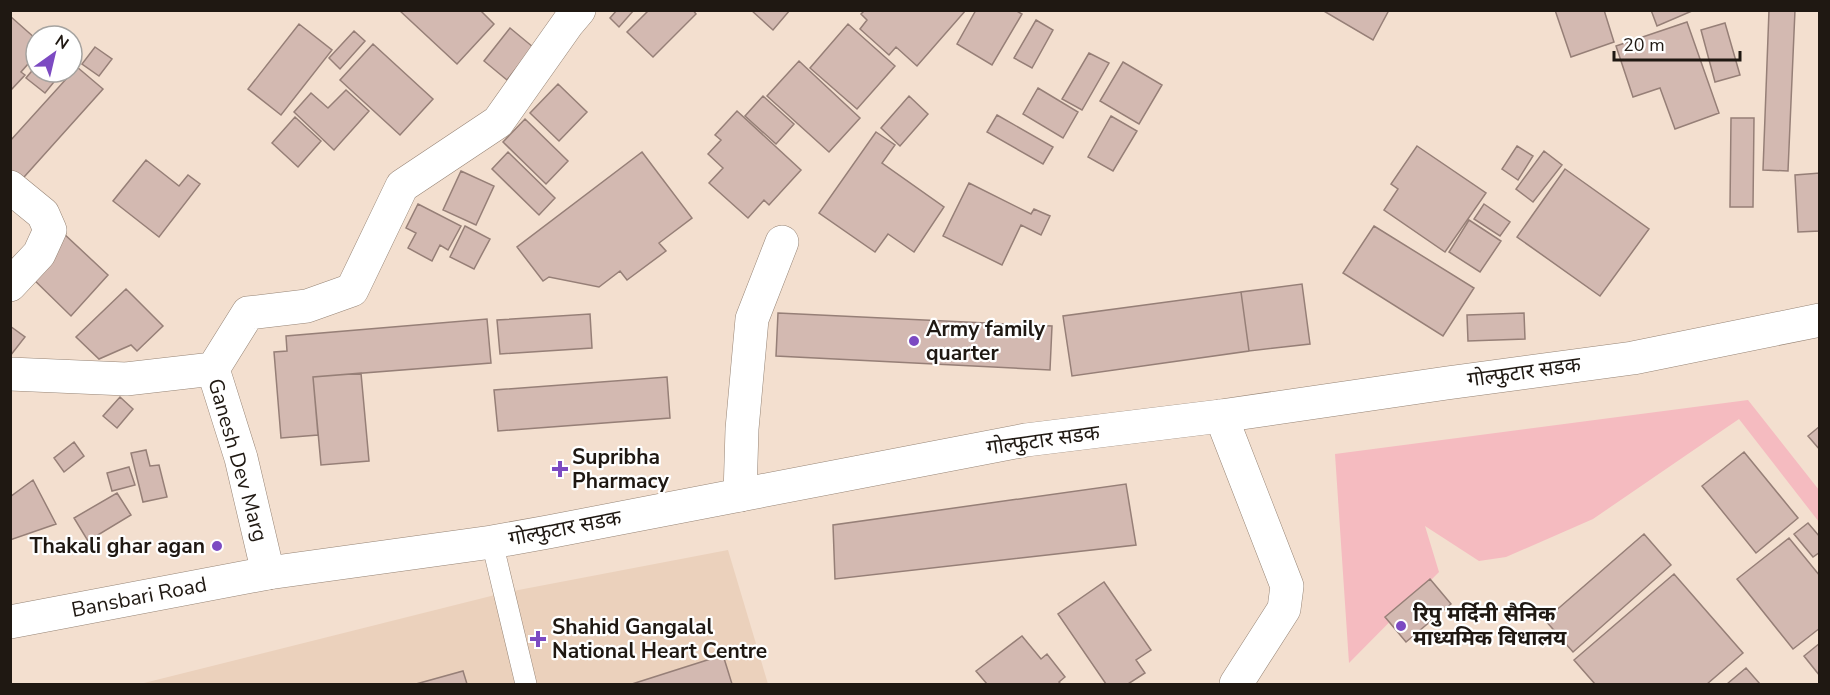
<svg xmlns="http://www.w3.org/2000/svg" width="1830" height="695" viewBox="0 0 1830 695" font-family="'Nunito Sans','Noto Sans Devanagari',sans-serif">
<rect width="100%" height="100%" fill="#f3dfcf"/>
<path fill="#ebd1bc" d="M728 550 768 684H140L503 593Z"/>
<path fill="#f5bbc0" d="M1748 400 1819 490V522L1739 419 1593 519 1506 557 1479 561 1425 526 1439 572 1349 663 1335 454Z"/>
<path fill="#d3b9b1" stroke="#967f77" stroke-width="1.5" d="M399 10H480L494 24 457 64Z
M617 10H634L619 27 610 18Z
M649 10H693L696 14 653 57 627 32Z
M751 10H790L773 30Z
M865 10H966L917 66 896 47 889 55 860 29 867 20 861 14Z
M976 10H1015L1022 14 992 65 957 44Z
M1322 10H1389L1373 40Z
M1555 10H1604L1614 42 1571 57Z
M1651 10H1692V11L1657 26Z
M1769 10H1795L1788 171 1763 170Z
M10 16 36 39V55L21 72 25 75 10 91Z
M1036 20 1053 30 1032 68 1014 58Z
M1687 22 1719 113 1675 129 1660 88 1633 97 1616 46Z
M1725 23 1740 75 1715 82 1701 30Z
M299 24 332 50 281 115 248 89Z
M848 24 895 66 857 109 810 68Z
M510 28 533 47 507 80 484 61Z
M354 31 365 41 340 69 329 58Z
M373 44 433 99 400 135 340 80Z
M95 47 112 59 99 76 82 64Z
M1089 53 1109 63 1082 110 1062 99Z
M799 61 860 118 829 152 767 96Z
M1123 62 1162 85 1139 124 1100 101Z
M36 66V72H62L45 93 26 78Z
M77 67 103 89 16 186 10 181V141Z
M558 84 587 112 559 141 530 113Z
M1038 88 1078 112 1063 138 1023 114Z
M346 90 369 111 334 150 294 112 311 93 328 108Z
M763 96 794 124 776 144 745 116Z
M909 96 928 114 900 146 881 128Z
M737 111 801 170 769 205 764 200 748 218 709 183 723 168 708 154 721 140 715 135Z
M997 115 1053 147 1043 164 987 132Z
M1111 116 1137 131 1113 171 1088 157Z
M295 117 321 141 298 167 272 143Z
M1731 118H1754L1753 207H1730Z
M525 119 568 161 546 184 503 142Z
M876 132 895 145 882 163 944 207 914 252 888 234 875 252 819 213Z
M1417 146 1486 193 1445 252 1384 210 1398 189 1391 184Z
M1517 146 1533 156 1518 180 1502 169Z
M1544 151 1562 165 1533 202 1516 189Z
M508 152 555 198 539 215 492 169Z
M642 152 692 218 659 243 666 251 627 280 620 271 599 287 549 277 543 281 517 247Z
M146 160 179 186 188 175 200 184 159 237 113 201Z
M1565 169 1649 229 1600 296 1517 237Z
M461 171 494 186 476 225 443 210Z
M1820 173V231L1798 232 1795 175Z
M969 183 1031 214 1034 209 1050 216 1041 235 1021 225 1002 265 943 236Z
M418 204 461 226 448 250 440 245 432 261 408 248 416 233 406 228Z
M1484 204 1510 222 1500 236 1474 219Z
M1469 220 1501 241 1480 272 1449 252Z
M465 226 490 239 474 269 450 257Z
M1374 226 1474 288 1443 336 1343 273Z
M62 232 108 275 71 316 28 274Z
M1302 284 1310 344 1249 351 1241 292Z
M126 289 163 326 137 351 131 345 99 359 76 337Z
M1241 292 1249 351 1072 376 1063 316Z
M778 313 1052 326 1050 370 776 356Z
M1524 313 1525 339 1468 341 1467 315Z
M590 314 592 348 500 354 497 320Z
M487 319 491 363 313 377 318 435 281 438 274 352 287 351 286 336Z
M10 326 25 337 10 356Z
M361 373 369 461 321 465 313 377Z
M667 377 670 418 498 431 494 390Z
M120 397 133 409 117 428 103 416Z
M1820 426V450L1808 436Z
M74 442 84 456 64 472 54 458Z
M146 450 150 466 159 465 167 497 143 502 131 453Z
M1744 452 1798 518 1756 553 1702 486Z
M129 467 135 485 112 491 107 473Z
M33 480 56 524 10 540V497Z
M1126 484 1136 545 835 579 833 525Z
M117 493 131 515 88 541 74 518Z
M1808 523 1820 537V552L1813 557 1794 534Z
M1644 534 1671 565 1573 652 1545 620Z
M1789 538 1820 576V628L1793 649 1737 579Z
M1674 574 1743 653 1707 684H1595L1574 660Z
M1430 579 1451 604 1406 642 1385 617Z
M1104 582 1151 650 1136 660 1145 673 1128 684H1106L1058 614Z
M1022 636 1041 659 1047 654 1065 677 1059 682 1061 684H987L976 671Z
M1820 643V676L1804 656Z
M723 655 732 684H632Z
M1746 668 1760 684H1727Z
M463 671 467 684H416Z"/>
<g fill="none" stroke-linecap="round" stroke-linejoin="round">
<defs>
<path id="lane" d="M492 542 526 684"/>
<path id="street" d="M10 187 43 214 50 230 39 254 10 285
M213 369 248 313 307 306 352 290 402 186 498 122 568 23 579 10
M10 374 126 379 213 369 241 458 268 573
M1221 416 1287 586 1284 609 1236 684
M740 495 742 429 752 319 782 242"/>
<path id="secondary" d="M10 622 268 573 492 542 548 532 1026 440 1221 416 1447 383 1633 358 1820 320"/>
</defs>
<use href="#lane" stroke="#968475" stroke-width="22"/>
<use href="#street" stroke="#968475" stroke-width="34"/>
<use href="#secondary" stroke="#968475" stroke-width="34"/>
<use href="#lane" stroke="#fff" stroke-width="21"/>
<use href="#street" stroke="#fff" stroke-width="33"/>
<use href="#secondary" stroke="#fff" stroke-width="33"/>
</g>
<g fill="#7c4ac2" stroke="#fff" stroke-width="2">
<circle cx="914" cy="341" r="6"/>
<path d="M557 460h6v6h6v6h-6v6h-6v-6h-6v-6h6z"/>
<circle cx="217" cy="546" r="6"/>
<circle cx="1401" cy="626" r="6"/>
<path d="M535 630h6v6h6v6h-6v6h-6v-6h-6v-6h6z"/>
</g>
<g text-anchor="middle" stroke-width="4.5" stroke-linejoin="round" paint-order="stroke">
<g font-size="21" font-weight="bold" fill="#1f1812" stroke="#fff" text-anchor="start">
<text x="926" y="336">Army family<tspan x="926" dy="24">quarter</tspan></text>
<text x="572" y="464">Supribha<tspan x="572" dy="24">Pharmacy</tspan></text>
<text x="205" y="553" text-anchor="end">Thakali ghar agan</text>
<text x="1413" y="621">रिपु मर्दिनी सैनिक<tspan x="1413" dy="24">माध्यमिक विधालय</tspan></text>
<text x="552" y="634">Shahid Gangalal<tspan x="552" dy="24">National Heart Centre</tspan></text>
</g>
<g font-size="21" fill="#1f1812" stroke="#fff">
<text transform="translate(1524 372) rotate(-8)" y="7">गोल्फुटार सडक</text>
<text transform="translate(1043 440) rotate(-8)" y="7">गोल्फुटार सडक</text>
<text transform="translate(238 460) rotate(74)" y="7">Ganesh Dev Marg</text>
<text transform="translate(565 528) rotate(-11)" y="7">गोल्फुटार सडक</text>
<text transform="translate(139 597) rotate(-11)" y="7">Bansbari Road</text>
</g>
</g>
<rect width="1830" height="695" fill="none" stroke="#1f1812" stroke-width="24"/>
<g transform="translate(54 54) rotate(34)"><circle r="28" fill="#ffffff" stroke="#a5a3a0" stroke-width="1.5"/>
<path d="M0-4.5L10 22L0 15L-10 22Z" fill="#7c4ac2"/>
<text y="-9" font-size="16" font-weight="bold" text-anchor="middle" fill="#1f1812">N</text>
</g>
<path d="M1614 51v9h126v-9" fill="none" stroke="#1f1812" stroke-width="3"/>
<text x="1623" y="51" font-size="18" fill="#1f1812" stroke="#ffffff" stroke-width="4.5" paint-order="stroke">20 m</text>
</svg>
